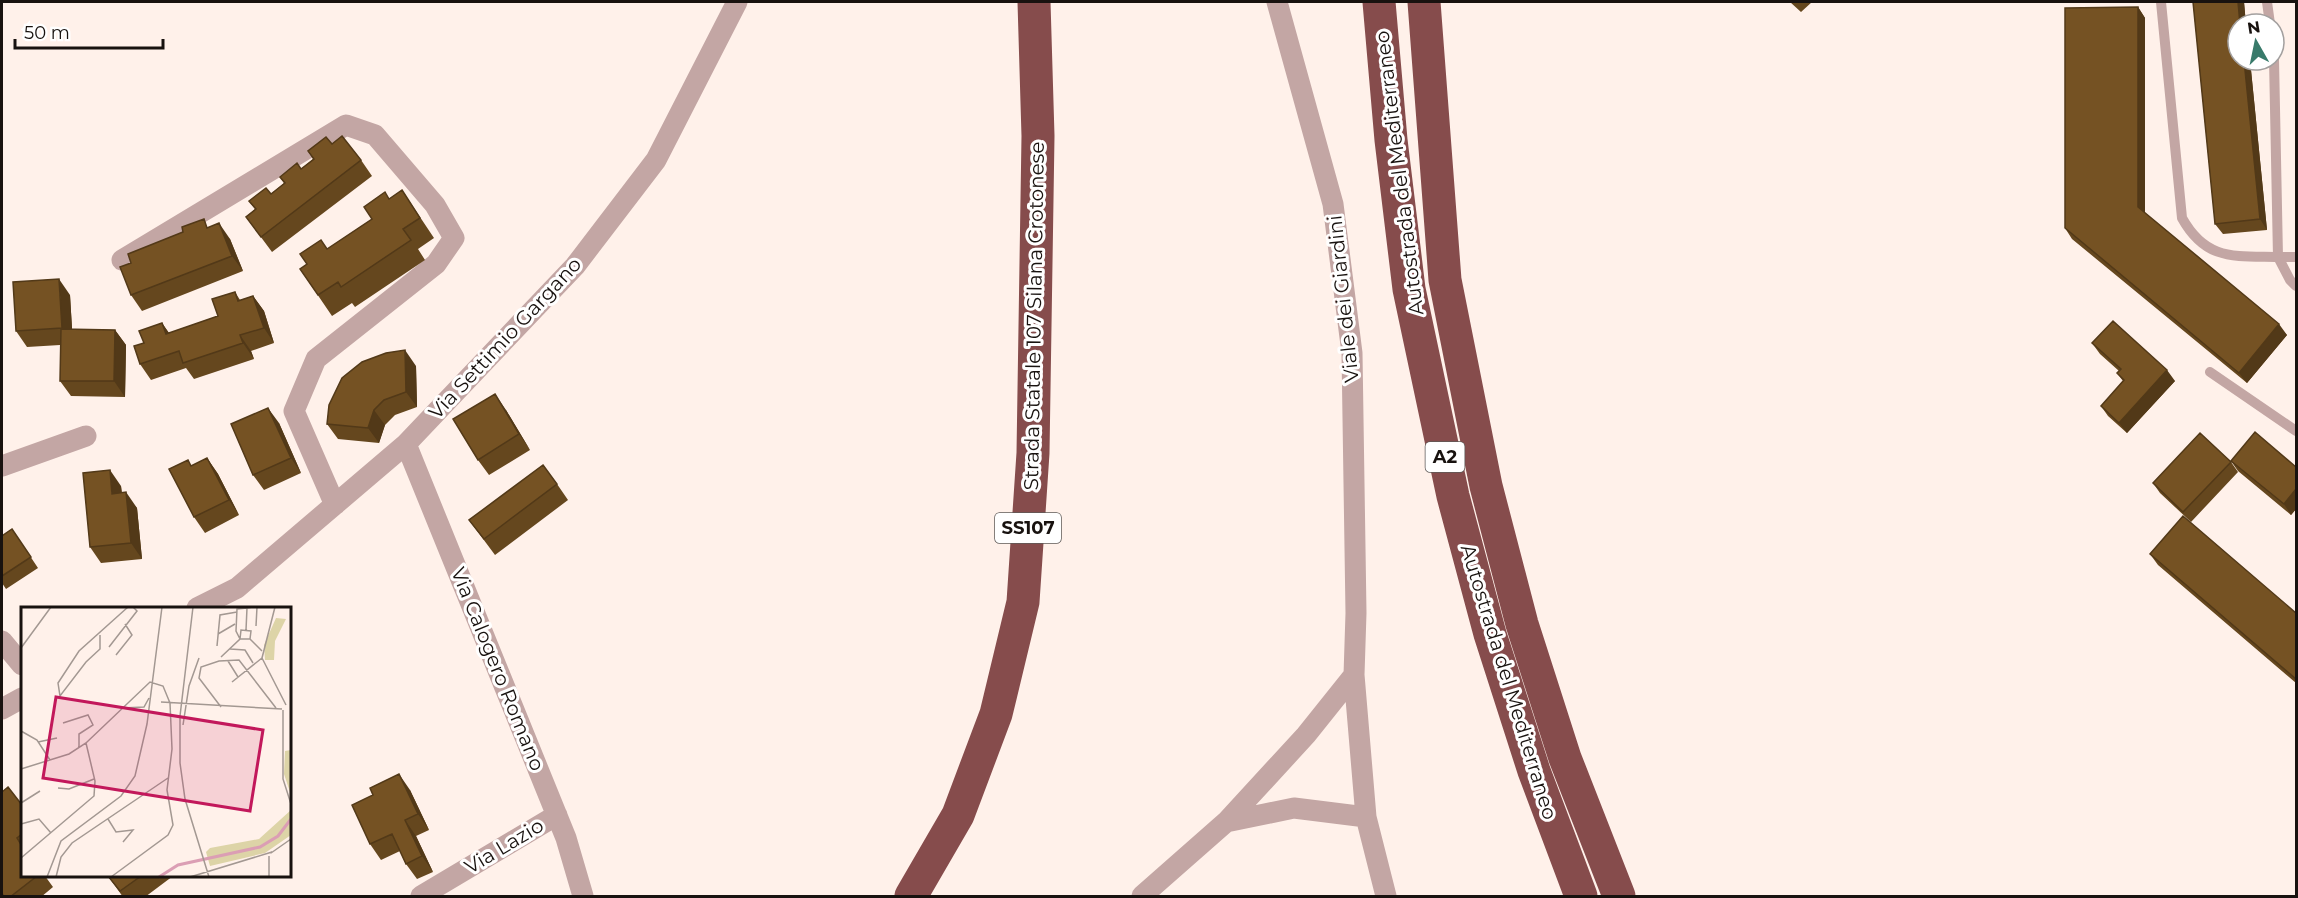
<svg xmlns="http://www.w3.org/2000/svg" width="2298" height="898" viewBox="0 0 2298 898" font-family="Montserrat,sans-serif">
<rect width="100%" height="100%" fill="#fff1ea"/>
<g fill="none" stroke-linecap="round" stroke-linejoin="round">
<path stroke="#c3a6a4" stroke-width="10" d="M2161 2 2182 218C2206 261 2234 256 2278 257L2290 280 2296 286
M2267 2 2270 24
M2274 59 2278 257H2296
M2210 372 2296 431"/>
<path stroke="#c3a6a4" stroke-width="21" d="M1277 2 1333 204 1352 353 1356 613 1354 675 1366 817 1386 896
M122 260 346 125 375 135 435 205 454 238 436 264 316 359 294 411 335 505
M406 444 566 838 583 896
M2 466 86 436
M197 608 237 588 406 444 575 266 656 160 737 2
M2 641 22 665
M2 709 22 698
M1226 822 1294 808 1366 817
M421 896 557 815
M1142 896 1226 822 1306 735 1354 675"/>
<path stroke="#864c4c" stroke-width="33" d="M1379 2 1391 140 1409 289 1453 496 1490 634 1534 771 1581 896
M1424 2 1445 280 1486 486 1522 624 1565 758 1619 896
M911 896 958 815 996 714 1023 602 1033 453 1038 136 1034 2"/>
</g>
<path fill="#65471e" d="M1790 2H1812L1801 12Z
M2193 2H2244L2246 24 2238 60H2250L2267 230 2223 234 2215 224Z
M2138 7 2145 18V214L2287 335 2247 383 2072 239 2065 228Z
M332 144 361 160 372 176 272 252 246 217 255 209 249 201 271 194 284 183 280 177 301 169 313 159 308 151Z
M402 190 434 238 418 249 425 260 355 307 352 303 332 316 300 269 372 219 389 199Z
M210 227 230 239 243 271 142 311 131 295Z
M235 292 240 300 253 296 264 311 274 343 251 351 254 359 194 379 186 368 151 380 140 364 162 323 169 333 218 316Z
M70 295 72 329 115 330 126 345 125 397 71 396 60 381V345L27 347 16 331Z
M2092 343 2175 381 2127 433 2108 416 2101 406 2123 381 2117 373 2119 371 2100 354Z
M416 366 417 407 395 415 385 425 379 443 338 439 327 424Z
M506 410 530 450 489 475 478 460Z
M279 423 301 473 264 490 253 475Z
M207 458 218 474 239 515 205 533 194 517 192 466Z
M2231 461 2296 467V509L2291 515 2238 471Z
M2231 462 2238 472 2191 522 2160 493 2153 483Z
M557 484 568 500 495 555 469 520Z
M121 486 122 493 137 508 142 559 101 563 90 547Z
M12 529 38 568 6 589 2 583V536Z
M2150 554 2296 613V683L2158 565Z
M410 790 429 830 416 836 433 872 417 879 406 864 400 851 381 860 370 844Z
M2 792 22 805V876H45L53 887 41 897H3L2 894Z
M108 876H173L145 897H123Z"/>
<path fill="#523918" d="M2238 2H2244L2246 24H2240Z
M2138 7 2145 18V218L2138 207Z
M2244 60H2250L2267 230 2260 219Z
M219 223 230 239 243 271 232 256Z
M59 279 70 295 73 344 62 328Z
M253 296 264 311 274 343 264 328Z
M162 323 173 339 166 334Z
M2279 324 2287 335 2247 383 2239 373Z
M115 330 126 345 125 397 114 381Z
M240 335 251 351 254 359 243 343Z
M405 350 416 366 417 407 406 392Z
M2167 370 2175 381 2127 433 2119 423Z
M495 394 506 410 530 450 519 434Z
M268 408 279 423 301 473 291 458Z
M374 410 385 425 379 443 368 428Z
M207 458 218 474 239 515 229 500Z
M110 470 121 486 123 509 112 494Z
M2296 489V509L2291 515 2284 504Z
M126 492 137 508 142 559 131 543Z
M399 774 410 790 429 830 418 814Z
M405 820 416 836 433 872 422 856Z"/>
<path fill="#755223" stroke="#523918" stroke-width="1.5" d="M2193 2H2238L2240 24H2238V60H2244L2260 219 2215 224Z
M2138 7V207L2279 324 2239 373 2065 228V8Z
M342 136 361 160 261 237 246 217 256 209 249 201 266 188 271 194 285 183 280 177 297 163 301 169 314 159 308 151 326 137 332 144Z
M402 190 420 218 403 229 411 240 341 287 338 282 318 295 300 269 307 264 300 254 321 240 327 249 372 219 364 207 385 192 389 199Z
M204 219 207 228 219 223 232 256 131 295 120 267 131 263 128 254 183 232 182 227Z
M59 279 62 328 16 331 13 282Z
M235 292 238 301 253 296 264 328 240 335 243 343 183 363 179 351 140 364 134 346 144 343 139 331 162 323 166 334 218 316 212 299Z
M2113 321 2167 370 2119 423 2101 406 2124 380 2117 373 2121 369 2092 343Z
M61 329 115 330 114 381H60Z
M405 350 406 392 384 400 374 410 368 428 327 424 329 405 342 378 362 362 386 353Z
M495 394 519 434 478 460 453 419Z
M268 408 291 458 253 475 231 424Z
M2255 432 2296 467V489L2284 504 2231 461Z
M2200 433 2231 462 2183 512 2153 483Z
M207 458 229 500 194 517 169 469 188 460 191 466Z
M543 465 557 484 484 539 469 520Z
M110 470 112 494 126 492 131 543 90 547 83 473Z
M2183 516 2296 613V679L2150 554Z
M12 529 31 557 2 576V536Z
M399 774 418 814 405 820 422 856 406 864 392 834 370 844 352 805 373 795 370 788Z
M8 787 22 805V834L17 838 22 846V876H37L10 897H4L2 893V792Z
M108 876H141L120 891Z"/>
<g text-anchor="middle" stroke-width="6" stroke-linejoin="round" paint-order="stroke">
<g fill="#fff" stroke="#5d5957" stroke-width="1.5">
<rect x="1425.5" y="442" width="39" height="30" rx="4.5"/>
<rect x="995" y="513" width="66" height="30" rx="4.5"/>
</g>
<g font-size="18" font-weight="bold" fill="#18120f">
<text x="1445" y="463">A2</text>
<text x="1028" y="534">SS107</text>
</g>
<g font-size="20" fill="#18120f" stroke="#fff">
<text transform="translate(1399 173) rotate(-97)" y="7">Autostrada del Mediterraneo</text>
<text transform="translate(1343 299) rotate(-96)" y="7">Viale dei Giardini</text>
<text transform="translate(1034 316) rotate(-89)" y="7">Strada Statale 107 Silana Crotonese</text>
<text transform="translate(505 338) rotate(-47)" y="7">Via Settimio Gargano</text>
<text transform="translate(498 669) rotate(68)" y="7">Via Calogero Romano</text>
<text transform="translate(1509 682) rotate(73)" y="7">Autostrada del Mediterraneo</text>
<text transform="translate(504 846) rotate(-31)" y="7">Via Lazio</text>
</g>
</g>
<g transform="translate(21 607)">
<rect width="270" height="270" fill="#fff1ea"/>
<path d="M255 11 265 12 254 34 253 53H244L243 38ZM270 143V188L263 167 264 144ZM270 203V228L244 246 189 259 185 245 189 241 238 232Z" fill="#ddd4a7"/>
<path fill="none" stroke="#db9eb4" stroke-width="3" d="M138 270 157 258 239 240 257 229 270 212"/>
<path fill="none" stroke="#a39892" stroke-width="1.5" d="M172 0 159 109V156L164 192 188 270M254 0 241 51 265 98M235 19 236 0M225 23 226 1 232 0M197 27 214 17M79 28V42L65 55 39 89 37 76 58 44 107 0M229 32H219L220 23 230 24 229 32 241 44M196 39 199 8 216 5M88 40 116 4 112 0M0 41 30 0M209 42 224 43 232 56M95 48 111 28 104 17M200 50 219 32 215 24 216 2 226 1M207 54 217 70M211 75 241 51M140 95 261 102M200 100 178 71 180 60 198 54 218 53 255 101M101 101 123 100 128 91M262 103V172L270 197M42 116 67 108 72 118 58 127V141M162 118 168 79 178 51M0 124 16 133 29 153M17 135 36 131M0 162 48 147 65 136 129 75 142 79 149 96M37 181 48 182 73 172M0 196 19 184M87 212 95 225 112 223 102 235M0 217 18 212 30 226M250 246 270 232M0 251 73 189 74 174 65 136M26 270 40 234 100 189 114 169 126 117 141 0M35 270 40 250 51 236 147 171M90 270 147 228 152 218 146 183 151 142 149 96M169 270 251 245M248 270V249"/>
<path fill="#c2185b" fill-opacity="0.15" stroke="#c2185b" stroke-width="3" d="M35 90 242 123 229 204 22 171Z"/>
<rect width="270" height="270" fill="none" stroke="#18120f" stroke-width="3"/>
</g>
<rect width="2298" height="898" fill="none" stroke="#18120f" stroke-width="6"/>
<g transform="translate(2256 42) rotate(351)"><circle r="28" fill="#ffffff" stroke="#a3a09f" stroke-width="1.5"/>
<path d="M0-4.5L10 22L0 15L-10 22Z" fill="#387a6a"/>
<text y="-9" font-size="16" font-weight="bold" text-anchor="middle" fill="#18120f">N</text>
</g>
<path d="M15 39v9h148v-9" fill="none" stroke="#18120f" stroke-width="3"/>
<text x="24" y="39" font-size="18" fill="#18120f" stroke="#ffffff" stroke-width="4.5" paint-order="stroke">50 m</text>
</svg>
